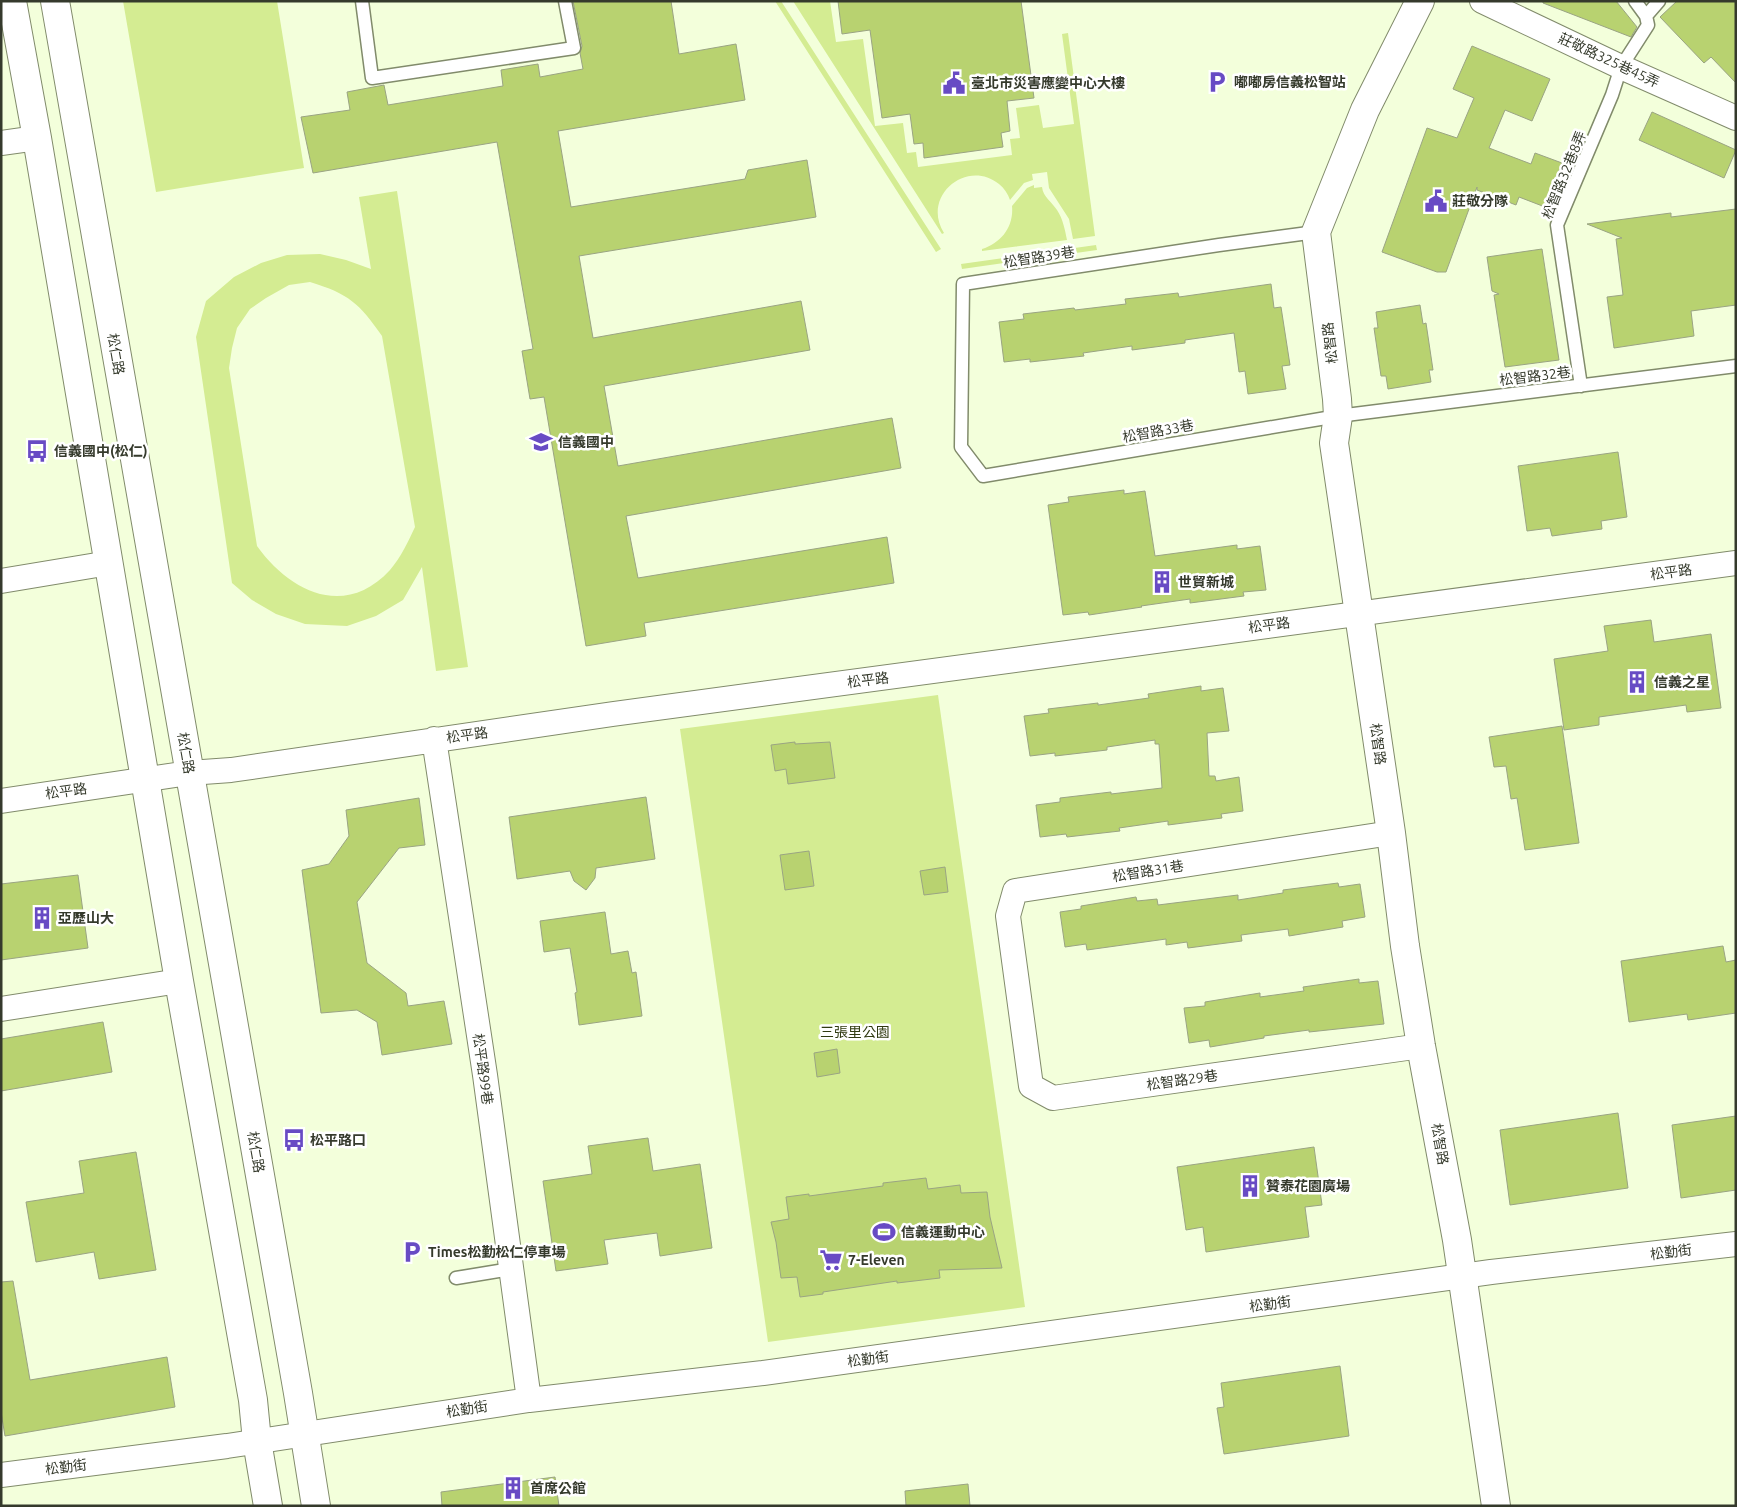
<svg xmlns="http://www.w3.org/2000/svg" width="1737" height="1507" viewBox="0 0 1737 1507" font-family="Ubuntu,'Noto Sans TC',sans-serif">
<rect width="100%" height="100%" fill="#f3ffdb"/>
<path fill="#d4ec92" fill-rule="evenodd" d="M123 1H277L304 168 156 192Z
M775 1H781L941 249 936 252Z
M793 1H830L836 42 863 39 875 126 903 123 907 153 916 152 918 167 1012 155 1010 139 1020 138 1016 108 1039 105 1043 128 1074 124 1062 34 1068 33 1095 236 1073 239 1069 219 1049 188 1047 172 1032 174 1033 180 1024 183 1010 200C1008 194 1004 188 999 184 966 158 921 197 944 233L942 234Z
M1034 185V188L1042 187C1043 197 1052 202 1057 210 1063 219 1065 230 1067 240L982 251V249C1001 243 1014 227 1012 206L1027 188Z
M397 191 468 667 436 671 422 567 403 600 376 616 347 626 305 624 276 614 252 600 232 583 196 337 206 301 234 277 261 263 287 255 320 254 346 260 371 269 359 197ZM310 282C349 294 359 303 382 336L415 527C408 542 401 557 390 570 345 619 290 592 257 546L229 368 232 348 237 328 250 309 266 298 289 285Z
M1096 245 1097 250 962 269 961 264Z
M938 695 1025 1307 768 1342 680 729Z"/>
<path fill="#b8d270" stroke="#9aa483" d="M573 1H671L679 54 736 44 745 100 558 131 571 207 745 179 748 170 807 160 816 217 579 256 593 338 801 301 810 350 604 386 618 466 892 418 901 468 626 516 638 578 887 537 894 583 644 623 646 636 586 646 544 397 530 399 522 351 533 349 497 142 313 173 301 117 350 110 347 92 384 85 388 105 503 86 501 70 538 64 540 77 583 69 580 53 582 46Z
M838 1H1021L1034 98 1007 101 1010 131 1001 133 1003 147 924 158 923 143 914 144 910 114 882 118 870 30 842 34Z
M1543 1H1616L1637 27 1631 37 1543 3Z
M1677 1H1736V83L1711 57 1704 63 1660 17Z
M1472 46 1550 79 1532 121 1505 110 1489 148 1531 164 1535 153 1562 163 1545 207 1519 197 1516 205 1477 190V187L1446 272H1437L1382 252 1427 128 1457 138 1474 98 1453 89Z
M1652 112 1736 150 1724 178 1639 140Z
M1736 209V305L1691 311 1694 336 1614 348 1607 297 1623 295 1616 239 1622 238 1587 224 1671 213V217Z
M1542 249 1559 360 1505 367 1494 295 1499 294 1492 291 1487 257Z
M1271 284 1274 308 1281 307 1290 365 1282 366 1286 389 1248 394 1245 371 1239 372 1234 333 1185 340V343L1132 350V346L1083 353 1084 356 1030 362V359L1004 362 999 322 1024 319 1023 314 1074 308 1075 310 1126 304 1125 299 1178 293 1179 297Z
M1420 305 1423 324 1426 323 1433 370H1429L1431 382 1388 389 1386 376H1381L1374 328H1378L1376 312Z
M1618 452 1627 517 1601 521 1602 529 1552 536 1550 528 1527 531 1518 466Z
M1124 490V494L1145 491 1155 556 1237 545V549L1260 546 1266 590 1243 592 1244 596 1190 603V599L1141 606 1142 607 1089 615 1088 612 1063 615 1048 505 1069 502 1068 497Z
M1651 620 1654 642 1711 634 1721 708 1687 712 1686 705 1599 717V725L1564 730 1554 659 1608 651 1604 626Z
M1201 686V691L1223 688 1229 731 1207 733 1209 776H1215L1216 781 1239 777 1243 811 1221 814 1222 818 1168 825V821L1119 828 1120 831 1067 837 1066 834 1040 837 1036 805 1060 802V798L1111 792V794L1162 788 1159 744H1155V740L1107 747V750L1055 756V753L1030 756 1024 716 1049 713 1048 709 1098 703V705L1149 698 1148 694Z
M1562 726 1579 843 1525 850 1517 798 1511 799 1506 766 1494 767 1489 737Z
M795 742V744L830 742 835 778 788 784 786 769 775 771 771 745Z
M646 797 655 859 596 868 595 878 586 890 574 881 570 871 517 879 509 817Z
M419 798 425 845 399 848 357 902 367 963 406 993 408 1006 444 1001 452 1044 382 1055 377 1022 357 1010 321 1013 302 870 329 864 349 836 346 810Z
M809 851 814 886 785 890 780 855Z
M945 867 948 892 924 895 920 871Z
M78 875 88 948 1 960V884Z
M1338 883 1339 887 1360 884 1365 917 1342 921 1343 927 1289 936 1288 929 1241 935 1242 941 1188 948 1187 942 1166 945V939L1087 950 1086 944 1065 947 1060 912 1081 909V906L1136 897 1137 901 1157 899 1158 905 1238 895V900L1283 893V890Z
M605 912 611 954 628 951 632 973 636 972 642 1016 579 1025 575 993 577 992 570 948 544 952 540 921Z
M1723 946 1726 962 1736 960V1013L1688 1020 1687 1014 1629 1022 1621 961Z
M1359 979V983L1378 981 1384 1024 1309 1032V1030L1264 1036V1038L1210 1047 1209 1040 1189 1043 1184 1008 1205 1006V1002L1260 993V997L1304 991 1303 987Z
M103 1022 112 1072 1 1091V1039Z
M837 1049 840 1073 817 1077 814 1053Z
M1618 1113 1628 1188 1510 1205 1500 1130Z
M1736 1116V1190L1681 1198 1672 1125Z
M648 1138 653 1171 700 1164 712 1248 660 1256 657 1233 604 1240 608 1264 556 1271 543 1181 592 1174 588 1146Z
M1314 1147 1322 1205 1305 1207 1309 1237 1206 1252 1203 1227 1186 1230 1177 1167Z
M136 1152 156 1270 99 1279 94 1252 36 1262 26 1202 84 1193 79 1161Z
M926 1178 928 1189 960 1185 961 1193 987 1192 990 1217 1002 1268 939 1270 940 1278 897 1283V1281L823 1292V1294L800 1297 797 1277 781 1278 776 1242 771 1222 789 1219 786 1197 809 1194V1196L883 1186V1183Z
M13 1281 30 1380 167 1357 175 1407 5 1436 1 1412V1282Z
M1340 1366 1349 1436 1224 1454 1217 1408 1224 1407 1221 1383Z
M555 1477 559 1506H442L441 1492Z
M968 1484 970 1506H906L905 1491Z"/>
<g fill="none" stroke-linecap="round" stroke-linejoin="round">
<defs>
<path id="lane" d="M362 1 372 78 574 48 565 1
M1635 1 1646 16 1659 1
M1316 232 1219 245 963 284 961 447 983 476 1338 416 1736 366
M1581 386 1557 225 1612 95 1621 67 1648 25 1646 16
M456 1278 511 1269"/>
<path id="street" d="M1482 1 1621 67 1736 118
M1 143 37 138
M1 581 109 563
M434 739 485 1075 529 1400
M1 801 189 773 231 770 613 714 1736 563
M1391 833 1015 891 1008 916 1031 1086 1053 1098 1421 1046
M1 1009 179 981
M1 1475 227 1446 529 1400 763 1373 1491 1272 1736 1244"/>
<path id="secondary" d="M12 1 37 138 179 981 253 1400 257 1441 268 1506
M55 1 298 1393 316 1506
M1420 1 1365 110 1316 232 1337 399 1338 416 1334 443 1391 833 1405 946 1421 1046 1457 1240 1496 1506"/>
</defs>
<use href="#lane" stroke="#818b6b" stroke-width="15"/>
<use href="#street" stroke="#818b6b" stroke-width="26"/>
<use href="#secondary" stroke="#818b6b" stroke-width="30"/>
<use href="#lane" stroke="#fff" stroke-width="12"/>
<use href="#street" stroke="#fff" stroke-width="24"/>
<use href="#secondary" stroke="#fff" stroke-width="28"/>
</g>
<defs>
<symbol id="parking-bare" viewBox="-9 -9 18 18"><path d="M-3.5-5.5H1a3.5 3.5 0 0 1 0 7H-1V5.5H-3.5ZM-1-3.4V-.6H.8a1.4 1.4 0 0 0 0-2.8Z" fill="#684bc4" stroke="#fff" stroke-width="2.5" paint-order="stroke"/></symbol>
<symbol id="civic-bare" viewBox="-9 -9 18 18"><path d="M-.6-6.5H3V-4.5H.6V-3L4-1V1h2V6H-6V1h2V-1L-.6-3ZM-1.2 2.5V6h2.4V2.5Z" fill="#684bc4" stroke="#fff" stroke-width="2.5" paint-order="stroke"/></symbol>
<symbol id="school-bare" viewBox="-9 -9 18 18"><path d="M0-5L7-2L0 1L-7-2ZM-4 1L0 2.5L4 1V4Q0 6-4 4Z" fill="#684bc4" stroke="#fff" stroke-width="2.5" paint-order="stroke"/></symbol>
<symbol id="bus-bare" viewBox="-9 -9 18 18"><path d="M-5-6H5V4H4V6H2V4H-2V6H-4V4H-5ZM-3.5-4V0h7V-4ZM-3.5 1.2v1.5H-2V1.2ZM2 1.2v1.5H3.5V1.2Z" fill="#684bc4" stroke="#fff" stroke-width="2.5" paint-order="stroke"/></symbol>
<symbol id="building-bare" viewBox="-9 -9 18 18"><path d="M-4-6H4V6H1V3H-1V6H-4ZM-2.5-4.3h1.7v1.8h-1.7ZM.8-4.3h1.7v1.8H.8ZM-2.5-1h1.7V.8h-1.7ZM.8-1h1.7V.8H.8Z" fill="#684bc4" stroke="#fff" stroke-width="2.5" paint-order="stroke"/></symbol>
<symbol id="stadium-bare" viewBox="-9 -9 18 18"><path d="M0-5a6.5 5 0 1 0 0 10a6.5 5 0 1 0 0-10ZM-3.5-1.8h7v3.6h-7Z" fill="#684bc4" stroke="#fff" stroke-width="2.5" paint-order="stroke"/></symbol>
<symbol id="supermarket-bare" viewBox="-9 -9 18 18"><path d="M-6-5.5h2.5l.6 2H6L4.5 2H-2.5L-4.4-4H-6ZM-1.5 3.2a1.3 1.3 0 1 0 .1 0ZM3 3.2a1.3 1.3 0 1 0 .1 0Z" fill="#684bc4" stroke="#fff" stroke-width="2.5" paint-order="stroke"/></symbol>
</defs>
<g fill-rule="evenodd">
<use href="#parking-bare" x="1201" y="66" width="32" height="32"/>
<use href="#civic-bare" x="938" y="67" width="32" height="32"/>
<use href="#civic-bare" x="1420" y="185" width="32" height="32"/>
<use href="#school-bare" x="525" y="426" width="32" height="32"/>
<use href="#bus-bare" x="21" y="435" width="32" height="32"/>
<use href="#building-bare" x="1146" y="566" width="32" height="32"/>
<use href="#building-bare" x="1621" y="666" width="32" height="32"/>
<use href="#building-bare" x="26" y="902" width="32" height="32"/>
<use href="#bus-bare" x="278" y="1124" width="32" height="32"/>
<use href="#building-bare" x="1234" y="1170" width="32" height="32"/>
<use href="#stadium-bare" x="868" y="1216" width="32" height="32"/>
<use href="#parking-bare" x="396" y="1236" width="32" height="32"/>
<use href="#supermarket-bare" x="815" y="1244" width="32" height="32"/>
<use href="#building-bare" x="497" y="1472" width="32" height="32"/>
</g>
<g text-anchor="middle" stroke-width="5" stroke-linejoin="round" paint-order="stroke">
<g font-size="14" fill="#353a2c" stroke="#fff">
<text transform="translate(1609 60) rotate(25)" y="5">莊敬路325巷45弄</text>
<text transform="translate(1564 175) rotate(-68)" y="5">松智路32巷8弄</text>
<text transform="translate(1039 257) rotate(-9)" y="5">松智路39巷</text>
<text transform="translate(1330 343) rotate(-97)" y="5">松智路</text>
<text transform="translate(116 354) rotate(80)" y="5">松仁路</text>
<text transform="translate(1535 376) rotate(-7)" y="5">松智路32巷</text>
<text transform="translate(1158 431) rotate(-10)" y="5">松智路33巷</text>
<text transform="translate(1671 572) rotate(-8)" y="5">松平路</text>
<text transform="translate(1269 625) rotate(-8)" y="5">松平路</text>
<text transform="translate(868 680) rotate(-7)" y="5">松平路</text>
<text transform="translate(467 735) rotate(-8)" y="5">松平路</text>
<text transform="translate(1378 744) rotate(82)" y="5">松智路</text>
<text transform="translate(186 753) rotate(80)" y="5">松仁路</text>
<text transform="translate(66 791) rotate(-8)" y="5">松平路</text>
<text transform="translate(1148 871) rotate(-9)" y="5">松智路31巷</text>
<text transform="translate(483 1069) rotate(82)" y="5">松平路99巷</text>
<text transform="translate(1182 1080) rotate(-8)" y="5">松智路29巷</text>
<text transform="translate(1440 1144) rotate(80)" y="5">松智路</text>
<text transform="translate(256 1152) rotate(80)" y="5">松仁路</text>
<text transform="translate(1671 1252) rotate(-7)" y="5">松勤街</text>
<text transform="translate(1270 1304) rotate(-8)" y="5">松勤街</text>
<text transform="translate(868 1359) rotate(-8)" y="5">松勤街</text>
<text transform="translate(467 1409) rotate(-9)" y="5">松勤街</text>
<text transform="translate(66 1467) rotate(-7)" y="5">松勤街</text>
</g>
<g font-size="14" font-weight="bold" fill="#353a2c" stroke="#fff" text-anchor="start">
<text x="1234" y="87">嘟嘟房信義松智站</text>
<text x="971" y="88">臺北市災害應變中心大樓</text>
<text x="1452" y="206">莊敬分隊</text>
<text x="558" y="447">信義國中</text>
<text x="54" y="456">信義國中(松仁)</text>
<text x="1178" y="587">世貿新城</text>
<text x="1654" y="687">信義之星</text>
<text x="58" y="923">亞歷山大</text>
<text x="310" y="1145">松平路口</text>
<text x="1266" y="1191">贊泰花園廣場</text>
<text x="901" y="1237">信義運動中心</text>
<text x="428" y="1257">Times松勤松仁停車場</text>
<text x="848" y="1265">7-Eleven</text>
<text x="530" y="1493">首席公館</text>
</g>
<g font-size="14" fill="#303a11" stroke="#fff">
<text x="855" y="1037">三張里公園</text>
</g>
</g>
<rect width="1737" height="1507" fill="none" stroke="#353a2c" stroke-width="5"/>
</svg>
